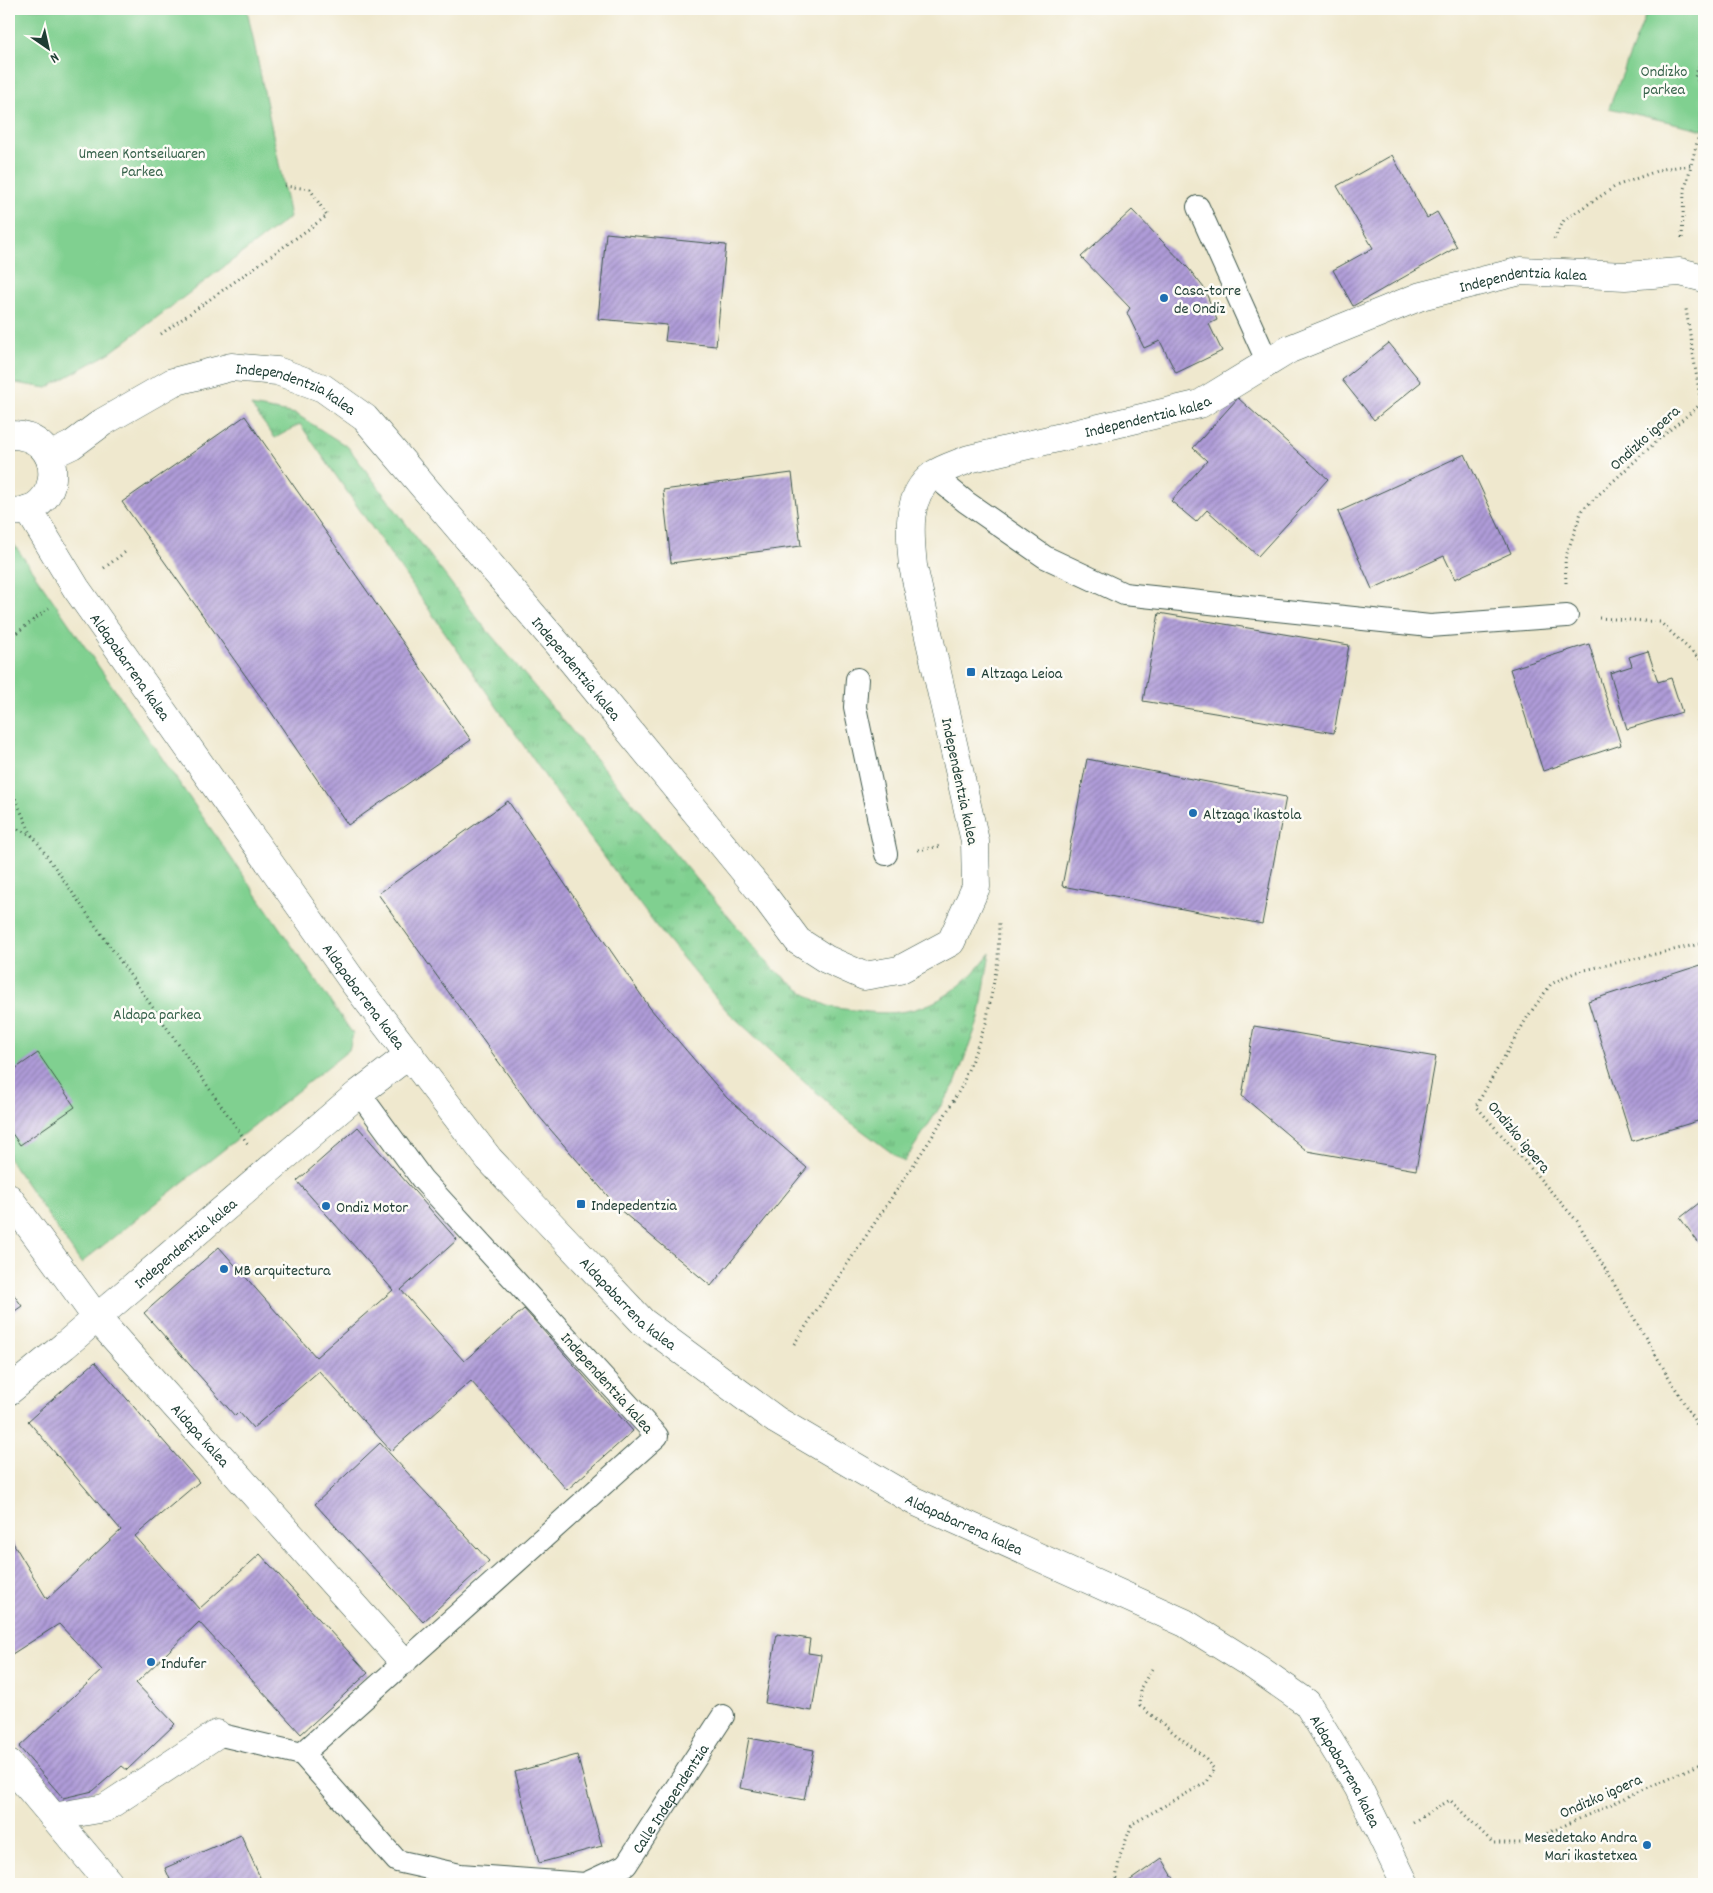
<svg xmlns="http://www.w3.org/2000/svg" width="1713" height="1893" viewBox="0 0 1713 1893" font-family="Dekko,sans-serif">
<defs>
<pattern id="grass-tufts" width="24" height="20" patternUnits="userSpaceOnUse" patternTransform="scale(1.25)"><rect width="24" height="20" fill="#80d090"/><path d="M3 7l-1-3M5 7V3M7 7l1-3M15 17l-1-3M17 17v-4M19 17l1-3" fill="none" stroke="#68aa76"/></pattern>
<pattern id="building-hatch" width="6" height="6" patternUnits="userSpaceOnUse" patternTransform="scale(1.25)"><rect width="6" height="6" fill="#af9bd8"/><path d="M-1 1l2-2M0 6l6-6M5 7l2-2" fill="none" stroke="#8e80b0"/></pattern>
</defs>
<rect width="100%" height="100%" fill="#fdfcf7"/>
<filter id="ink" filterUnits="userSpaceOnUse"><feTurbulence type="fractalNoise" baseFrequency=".02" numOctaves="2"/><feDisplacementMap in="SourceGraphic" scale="10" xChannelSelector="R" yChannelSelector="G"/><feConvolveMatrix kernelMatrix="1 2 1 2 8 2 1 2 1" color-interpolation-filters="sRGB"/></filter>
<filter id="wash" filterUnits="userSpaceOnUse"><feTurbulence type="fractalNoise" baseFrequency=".0096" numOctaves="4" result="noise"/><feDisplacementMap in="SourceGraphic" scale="20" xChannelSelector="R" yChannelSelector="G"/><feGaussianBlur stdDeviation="1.12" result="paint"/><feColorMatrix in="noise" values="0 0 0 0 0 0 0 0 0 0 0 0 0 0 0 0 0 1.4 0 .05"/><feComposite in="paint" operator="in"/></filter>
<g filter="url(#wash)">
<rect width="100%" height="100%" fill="#efe8ce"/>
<path fill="url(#grass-tufts)" stroke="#508662" d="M251 406 296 414 348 447 481 623 771 967C789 981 807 998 828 1006 836 1009 846 1009 854 1010 915 1021 954 1000 990 953L979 1019 955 1084 904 1162 845 1118 727 1011 656 926 563 802 300 424 275 438Z"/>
<path fill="#80d090" stroke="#508662" d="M9 9H247L290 217 111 352 47 388 9 382Z
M1648 9H1704V130L1609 108Z
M9 537 353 1034 349 1050 81 1263 9 1159Z"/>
<g id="blocks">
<path fill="url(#building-hatch)" d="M1392 155 1427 218 1437 212 1457 247 1353 306 1333 270 1373 248 1337 186Z
M1132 210 1189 269 1204 288 1217 320 1209 324 1222 351 1176 373 1160 341 1144 348 1127 313 1130 308 1081 257Z
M606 233 726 245 716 346 665 341 667 325 598 319Z
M1704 241V253L1701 252Z
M1389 343 1421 382 1374 420 1342 380Z
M1238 398 1328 479 1258 556 1207 510 1196 522 1171 501 1207 461 1193 448Z
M245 416 471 740 348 825 265 703 122 502Z
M1465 454 1511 553 1455 579 1444 556 1372 589 1338 512Z
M792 473 801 546 671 563 663 490Z
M1159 613 1349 645 1334 733 1143 701Z
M1589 644 1621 745 1543 771 1510 669Z
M1648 651 1658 682 1671 678 1682 712 1627 729 1610 673 1632 666 1629 657Z
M1087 759 1286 797 1262 924 1062 886Z
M508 801 650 1008 727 1098 807 1168 711 1286 619 1209 531 1107 378 894Z
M1704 964V1119L1632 1141 1588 1001Z
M1254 1026 1436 1057 1416 1170 1307 1151 1242 1096Z
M38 1053 75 1107 20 1145 9 1129V1073Z
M358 1127 457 1240 401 1290 464 1361 524 1309 633 1431 567 1490 471 1381 391 1451 319 1371 253 1428 239 1412 235 1416 144 1313 219 1247 316 1357 393 1290 297 1181Z
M1704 1199V1250L1680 1218Z
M9 1288 22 1306 9 1315Z
M95 1362 199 1482 135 1536 199 1609 260 1554 368 1673 301 1734 199 1622 136 1683 175 1724 127 1770 122 1766 93 1791 63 1798 19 1747 102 1670 59 1624 9 1656V1536L47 1599 121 1530 28 1421Z
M380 1443 489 1561 423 1622 315 1504Z
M777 1634 810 1639 808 1653 821 1655 812 1711 765 1703Z
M749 1738 814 1750 804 1800 740 1788Z
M577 1755 602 1846 539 1863 515 1772Z
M241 1835 263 1884H172L165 1868Z
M1162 1858 1177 1884H1125Z"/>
</g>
</g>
<g filter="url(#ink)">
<use href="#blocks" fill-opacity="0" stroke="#3e574b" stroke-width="1"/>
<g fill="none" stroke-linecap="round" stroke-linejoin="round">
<defs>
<g id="lane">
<path d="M1198 207 1268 363"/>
<path d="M933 475 966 502 1045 557 1124 594 1430 626 1567 616"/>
<path d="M857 679 855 707 886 854"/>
<path d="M217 1734 302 1754 657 1436 422 1179 359 1093"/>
<path id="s1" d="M302 1754 397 1861 460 1875 585 1884 626 1865 723 1716"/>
</g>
<g id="street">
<path d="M9 435C70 433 63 518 10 511"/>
<path id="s2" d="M49 456 72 445 103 422 173 382 231 367 277 371 323 388 365 418 572 661 763 894 798 941 826 959 864 976 899 970 951 942 976 887 975 841 913 566C910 535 905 496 933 475 943 468 958 464 969 459L1200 404 1290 349 1421 296 1521 271 1625 276 1680 272 1704 278"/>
<path id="s3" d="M28 509 76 588 354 983 489 1159 643 1322 776 1420 914 1501 1185 1623 1257 1668 1307 1703 1358 1787 1405 1884"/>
<path id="s4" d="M9 1198 96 1317 403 1661"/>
<path id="s5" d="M9 1391 64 1346 359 1093 410 1054"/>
<path d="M9 1764 110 1884"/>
<path d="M53 1817 105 1808 217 1734"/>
</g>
</defs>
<use href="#lane" stroke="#3e574b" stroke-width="24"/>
<use href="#street" stroke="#3e574b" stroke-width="29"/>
<path stroke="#3e574b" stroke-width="3" stroke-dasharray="1 4" stroke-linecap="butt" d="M1704 52 1695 77 1704 90
M1682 238 1684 193 1704 115
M1554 239 1564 220 1616 186 1662 169 1691 165
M161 334 327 216 310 189 284 186
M104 568 128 550
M1566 583 1565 559 1582 510 1660 438 1701 404 1686 309
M1599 618 1660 622 1704 663
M9 639 49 608
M9 785 32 836
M9 825 33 836 248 1144
M918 850 941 846
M1704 943 1576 972 1551 984 1528 1016 1476 1106 1577 1221 1704 1437
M794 1344 932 1137 962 1086 986 1023 998 960 999 923
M1413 1822 1450 1800 1493 1843H1526L1704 1762
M1115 1884 1120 1856 1132 1824 1207 1782 1214 1769 1203 1756 1140 1706 1141 1687 1152 1669"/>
<use href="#lane" stroke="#fff" stroke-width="22"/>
<use href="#street" stroke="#fff" stroke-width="28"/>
</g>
</g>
<g fill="#1f6fb2" stroke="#fdfcf7" stroke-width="2">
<circle cx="1164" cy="298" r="5"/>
<rect x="966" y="667" width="10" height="10" rx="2.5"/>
<circle cx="1193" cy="813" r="5"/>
<rect x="576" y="1199" width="10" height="10" rx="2.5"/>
<circle cx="326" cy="1206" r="5"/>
<circle cx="224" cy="1269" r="5"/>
<circle cx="151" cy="1662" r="5"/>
<circle cx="1647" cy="1845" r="5"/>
</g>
<g text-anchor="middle" stroke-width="5" stroke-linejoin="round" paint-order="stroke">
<g font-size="16" fill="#37624b" stroke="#fdfcf7">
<text x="1664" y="76">Ondizko<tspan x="1664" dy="18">parkea</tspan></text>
<text x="142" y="158">Umeen Kontseiluaren<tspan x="142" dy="18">Parkea</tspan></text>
<text x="157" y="1019">Aldapa parkea</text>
</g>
<g font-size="16" fill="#1f3d34" stroke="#fdfcf7">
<text dy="6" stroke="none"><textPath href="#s2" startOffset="2314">Independentzia kalea</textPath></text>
<text dy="6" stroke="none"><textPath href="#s2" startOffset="274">Independentzia kalea</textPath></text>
<text dy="6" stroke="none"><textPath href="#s2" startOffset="1909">Independentzia kalea</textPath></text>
<text transform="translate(1644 437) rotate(-42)" y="6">Ondizko igoera</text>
<text dy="6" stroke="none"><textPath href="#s3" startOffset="188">Aldapabarrena kalea</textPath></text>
<text dy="6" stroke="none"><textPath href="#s2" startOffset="679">Independentzia kalea</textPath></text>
<text transform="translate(961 781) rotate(78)" y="6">Independentzia kalea</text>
<text dy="6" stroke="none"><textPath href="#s3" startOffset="592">Aldapabarrena kalea</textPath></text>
<text transform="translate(1520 1136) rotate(50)" y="6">Ondizko igoera</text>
<text dy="6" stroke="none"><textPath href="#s5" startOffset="230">Independentzia kalea</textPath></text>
<text dy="6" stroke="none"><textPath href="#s3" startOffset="998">Aldapabarrena kalea</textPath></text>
<text transform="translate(608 1382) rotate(48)" y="6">Independentzia kalea</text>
<text dy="6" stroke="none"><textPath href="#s4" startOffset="305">Aldapa kalea</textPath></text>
<text dy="6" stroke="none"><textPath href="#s3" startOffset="1402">Aldapabarrena kalea</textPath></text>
<text dy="6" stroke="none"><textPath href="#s3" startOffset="1868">Aldapabarrena kalea</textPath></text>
<text transform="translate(1600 1795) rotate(-24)" y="6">Ondizko igoera</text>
<text dy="6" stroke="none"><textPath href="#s1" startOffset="458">Calle Independentzia</textPath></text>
</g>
<g font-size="16" fill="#1f3d34" stroke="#fdfcf7" text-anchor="start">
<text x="1174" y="295">Casa-torre<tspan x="1174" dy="18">de Ondiz</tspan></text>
<text x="981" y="678">Altzaga Leioa</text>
<text x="1203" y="819">Altzaga ikastola</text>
<text x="591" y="1210">Indepedentzia</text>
<text x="336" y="1212">Ondiz Motor</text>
<text x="234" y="1275">MB arquitectura</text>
<text x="161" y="1668">Indufer</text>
<text x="1637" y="1842" text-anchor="end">Mesedetako Andra<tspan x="1637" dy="18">Mari ikastetxea</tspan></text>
</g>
</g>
<rect width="1713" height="1893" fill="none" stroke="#fdfcf7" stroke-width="30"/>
<g transform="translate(48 48) rotate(146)" stroke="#fdfcf7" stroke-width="4" paint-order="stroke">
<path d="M0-4L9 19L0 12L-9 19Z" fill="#1f3d34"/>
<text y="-8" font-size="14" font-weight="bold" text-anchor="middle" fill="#1f3d34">N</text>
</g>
</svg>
